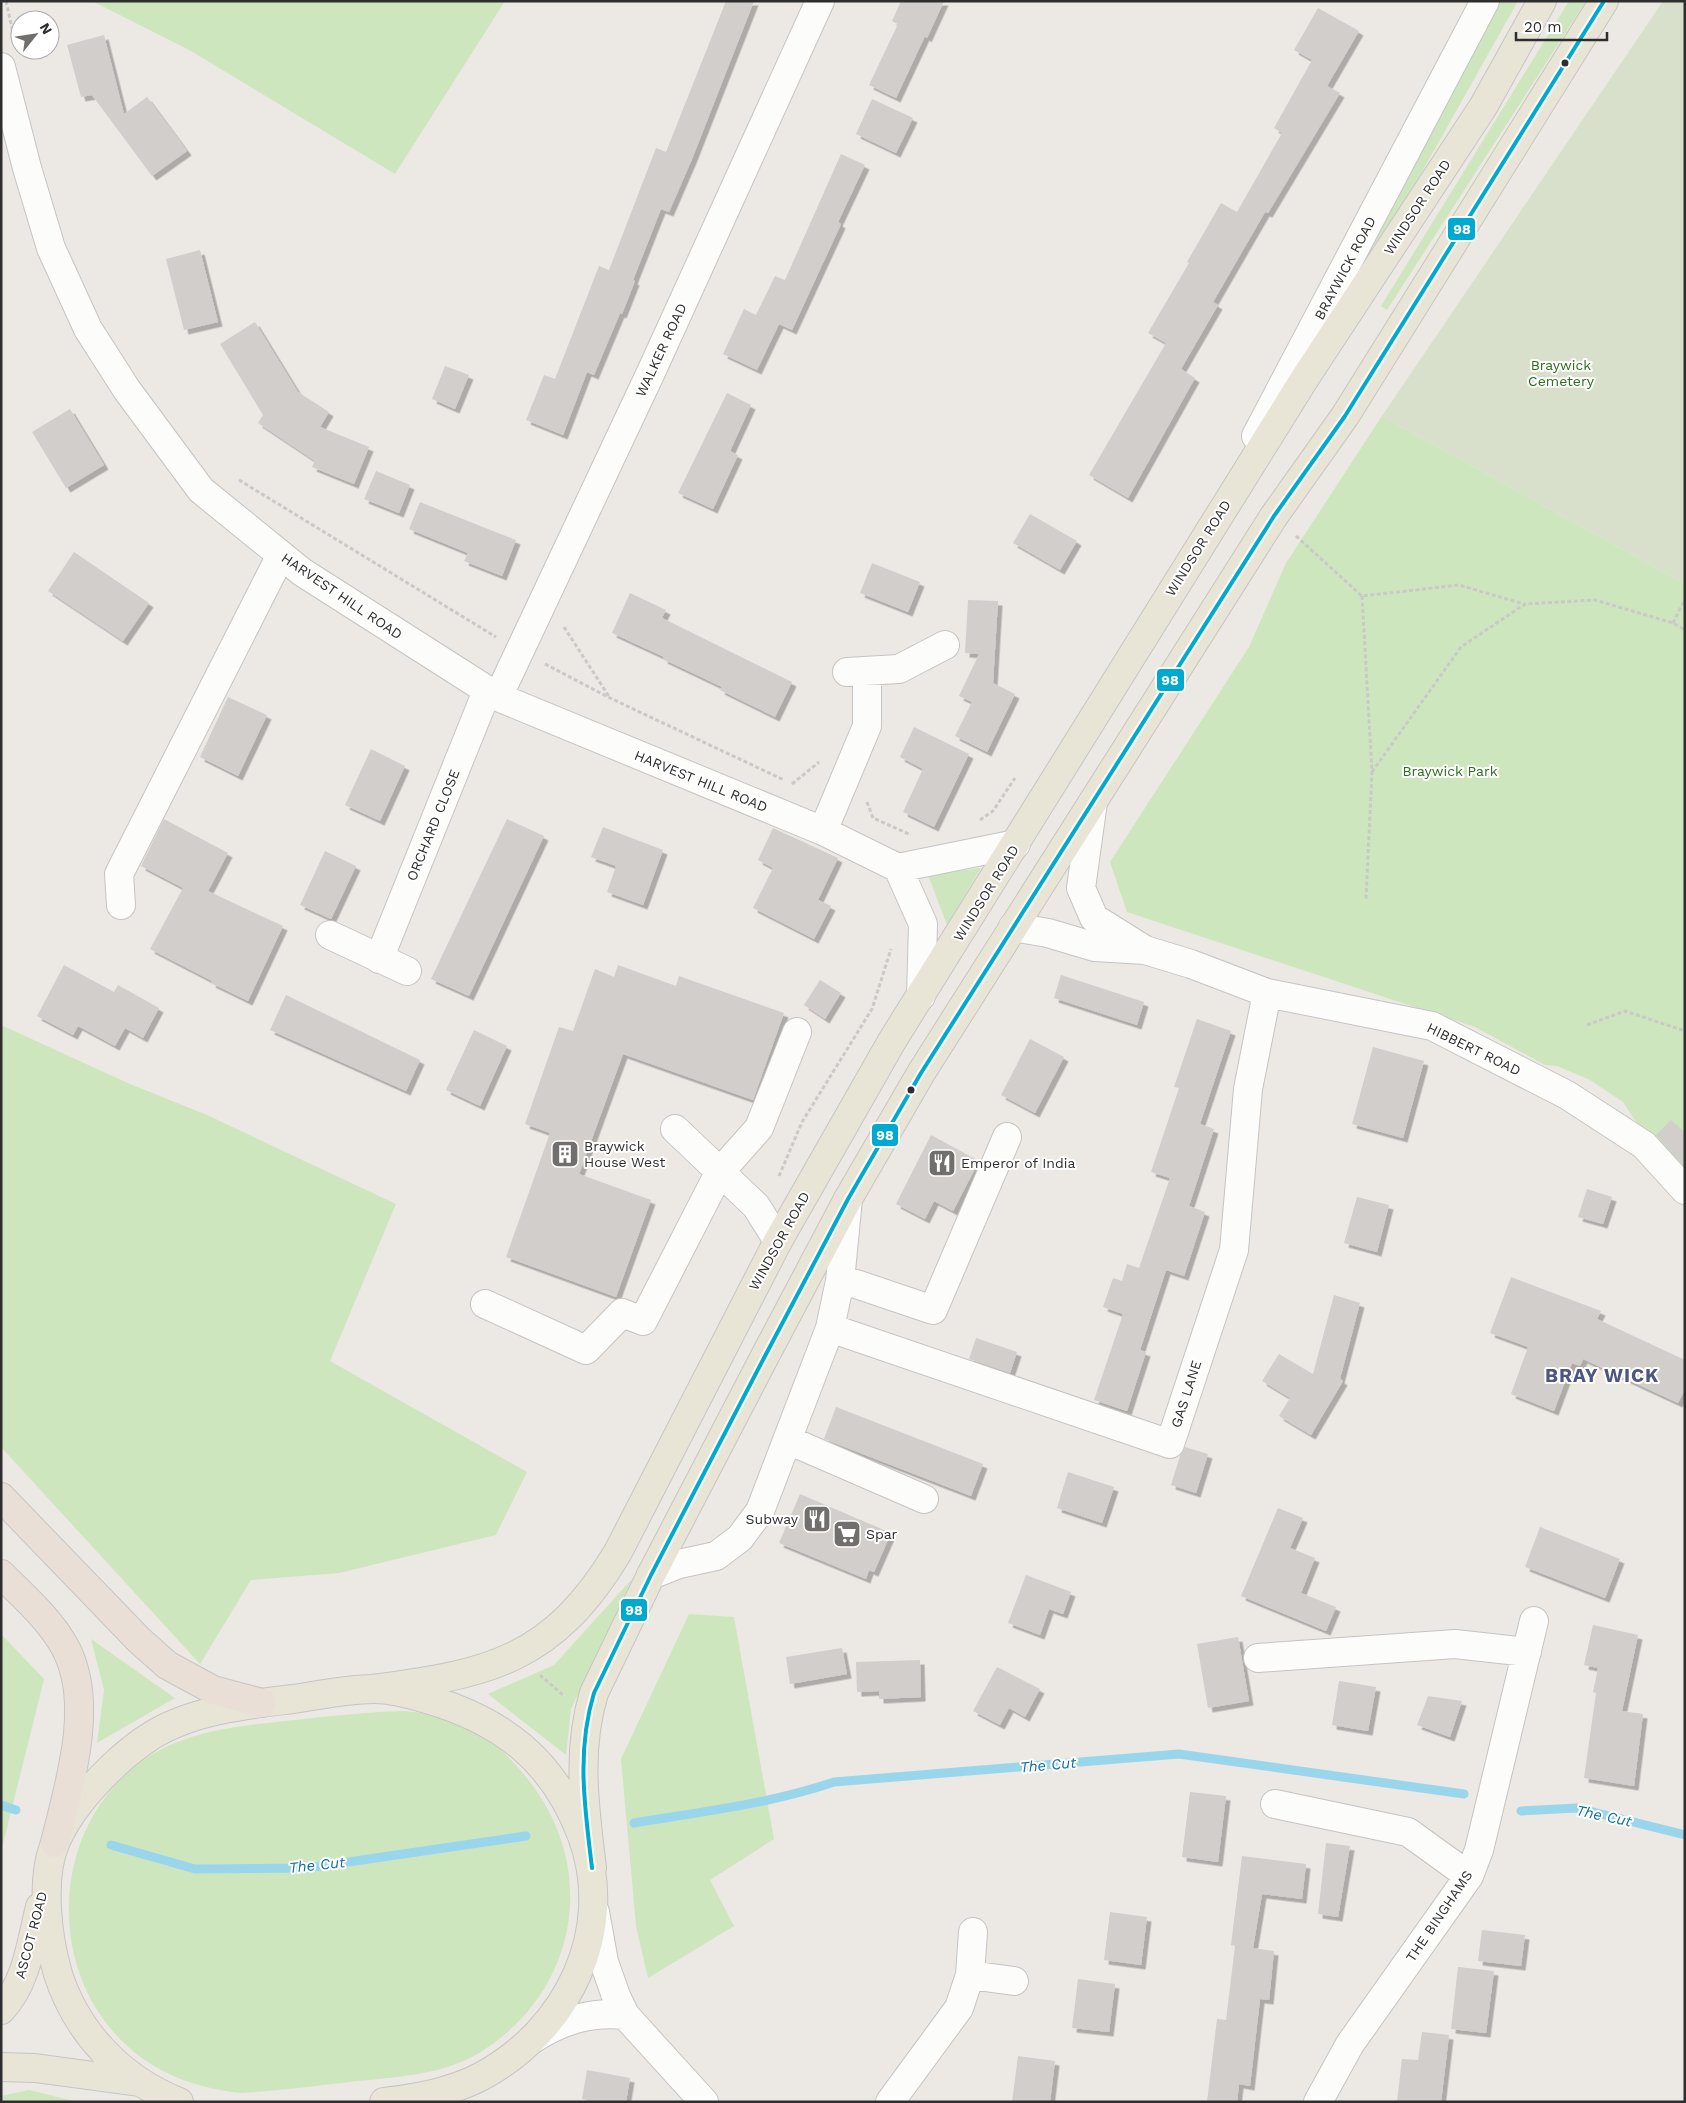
<svg xmlns="http://www.w3.org/2000/svg" width="1686" height="2103" viewBox="0 0 1686 2103" font-family="'Work Sans',sans-serif">
<defs>
<filter id="shadow"><feDropShadow dx="4.5" dy="4.5" stdDeviation="0" flood-color="#0004"/></filter>
</defs>
<rect width="100%" height="100%" fill="#ece8e4"/>
<path fill="#cee6be" d="M92 1H505L395 174 191 51Z
M1497 1H1518L1359 284 1351 280Z
M1569 1H1586L1387 310 1381 306Z
M1382 416 1685 584V1176L1642 1131 1623 1102 1590 1080 1557 1066 1545 1065 1475 1027 1127 912 1110 862 1249 647 1286 563Z
M981 868 947 925 928 875Z
M1 1025 130 1084 207 1115 396 1204 330 1361 527 1472 496 1535 339 1573 251 1580 200 1664 1 1447Z
M632 1579 571 1709 566 1755 488 1694 554 1665Z
M689 1614 734 1617 774 1839 710 1880 734 1926 648 1978 636 1926 621 1759Z
M1 1634 44 1679 1 1852Z
M91 1639 175 1698 97 1743 104 1690Z
M403 1711C426 1713 449 1716 469 1727 493 1740 514 1761 530 1782 600 1873 576 1994 479 2053 441 2076 393 2077 350 2082 314 2086 278 2091 241 2093 195 2088 153 2073 120 2039 43 1961 54 1820 146 1758 191 1729 243 1726 294 1720 331 1716 367 1712 403 1711Z
M29 2090 78 2102H1V2096Z"/>
<path fill="#d8e0cc" d="M1663 1H1685V584L1382 416Z"/>
<g fill="none" stroke-linecap="round" stroke-linejoin="round">
<path stroke="#99d6ec" stroke-width="9" d="M1 1805 16 1810
M1521 1811 1577 1808 1685 1835
M634 1823C701 1812 769 1804 834 1782L1179 1754 1464 1794
M111 1845 195 1869 307 1868 526 1836"/>
</g>
<path fill="#d1cecb" filter="url(#shadow)" d="M726 1H754L692 159 669 212 661 209 633 280 635 281 622 314 620 313 594 375 587 372 563 435 526 420 544 375 555 379 599 266 609 270 656 148 666 152Z
M901 1H944L927 38 925 36 896 98 869 85 898 24 892 21Z
M1318 8 1359 31 1327 86 1340 93 1268 213 1265 212 1213 302 1218 305 1181 369 1195 378 1128 498 1089 475 1166 343 1148 333 1189 263 1187 262 1221 203 1237 212 1282 133 1274 128 1312 60 1294 50Z
M104 35 124 114 147 97 187 151 152 176 92 95 81 97 67 45Z
M872 99 913 118 896 153 856 134Z
M841 154 865 165 838 222 841 224 792 330 779 324 757 370 723 354 744 309 756 315 775 276 785 280Z
M200 250 218 322 184 330 166 259Z
M255 322 298 392 329 412 320 427 369 447 354 484 312 467 315 461 258 423 263 415 220 344Z
M445 366 469 375 455 409 432 399Z
M727 393 751 405 730 451 738 455 713 509 678 493Z
M70 409 104 465 66 488 32 432Z
M376 471 410 485 399 513 364 499Z
M420 502 516 540 502 576 464 561 468 553 409 529Z
M1030 514 1077 541 1060 570 1013 543Z
M74 552 149 603 123 641 48 591Z
M872 563 920 582 908 612 860 593Z
M630 593 666 610 662 618 792 682 775 717 720 690 722 687 663 659 664 657 612 633Z
M968 600 998 601 993 683 1015 694 987 752 955 736 972 702 959 696 979 654 965 653Z
M228 697 267 715 238 776 200 757Z
M914 727 969 754 934 827 903 812 923 769 900 757Z
M371 749 405 766 380 821 345 805Z
M164 819 228 853 208 891 283 926 248 1001 211 983 212 981 150 949 183 888 141 866Z
M507 819 544 836 469 996 431 979Z
M603 827 663 850 643 905 607 892 616 866 591 857Z
M773 828 838 858 818 900 831 906 814 939 753 908 773 868 758 860Z
M325 851 356 866 331 919 300 905Z
M64 965 114 992 118 985 159 1008 143 1038 125 1028 115 1046 78 1026 73 1035 37 1016Z
M618 965 676 986 679 976 784 1013 753 1100 623 1054 579 1174 651 1200 616 1297 506 1257 550 1133 525 1124 559 1027 573 1031 595 969 614 977Z
M1061 975 1144 1002 1137 1025 1054 998Z
M820 980 841 993 825 1019 804 1005Z
M286 995 420 1060 406 1091 270 1030Z
M1197 1019 1231 1031 1200 1124 1214 1129 1189 1206 1205 1212 1184 1276 1166 1270 1140 1350 1146 1352 1127 1411 1094 1400 1123 1314 1103 1307 1113 1278 1122 1281 1127 1264 1139 1268 1170 1178 1151 1172 1179 1088 1174 1087Z
M474 1030 507 1046 480 1106 446 1090Z
M1030 1039 1064 1057 1035 1113 1001 1095Z
M1373 1047 1424 1061 1403 1138 1352 1124Z
M1671 1120 1685 1134V1167L1656 1135Z
M931 1135 979 1161 953 1211 934 1201 925 1219 896 1204Z
M1587 1189 1612 1197 1603 1224 1578 1217Z
M1357 1197 1389 1205 1377 1252 1344 1243Z
M1511 1277 1601 1311 1597 1319 1685 1360V1389L1678 1403 1583 1359 1580 1366 1572 1363 1554 1411 1511 1394 1528 1347 1490 1333Z
M1334 1295 1360 1303 1340 1379 1343 1381 1311 1435 1279 1416 1290 1398 1262 1381 1279 1354 1313 1374Z
M976 1338 1017 1352 1010 1373 969 1359Z
M836 1407 983 1464 971 1496 824 1439Z
M1185 1447 1208 1454 1196 1493 1171 1485 1180 1456Z
M1068 1472 1114 1487 1102 1523 1057 1508Z
M800 1494 891 1533 874 1572 869 1570 866 1579 779 1543Z
M1278 1508 1303 1518 1290 1548 1315 1558 1301 1593 1336 1607 1326 1631 1241 1596Z
M1540 1527 1620 1559 1605 1598 1525 1567Z
M1026 1575 1071 1592 1063 1614 1049 1609 1040 1635 1008 1623Z
M1593 1625 1638 1635 1622 1711 1643 1714 1634 1786 1584 1778 1596 1693 1593 1692 1598 1668 1584 1665Z
M1238 1637 1249 1701 1208 1708 1197 1644Z
M842 1648 847 1674 790 1684 786 1657Z
M920 1660 921 1697 879 1699V1691L857 1692 856 1662Z
M997 1667 1040 1689 1025 1717 1009 1708 1000 1725 973 1711Z
M1339 1681 1376 1687 1368 1731 1332 1725Z
M1428 1696 1462 1701 1450 1737 1417 1725Z
M1190 1792 1226 1796 1218 1862 1182 1857Z
M1326 1843 1350 1846 1338 1917 1318 1914Z
M1242 1856 1306 1864 1302 1899 1262 1894 1253 1948 1274 1951 1269 2000 1260 1999 1250 2086 1239 2084 1237 2102H1207L1217 2019 1226 2020 1235 1946 1231 1945Z
M1110 1912 1147 1917 1141 1965 1104 1960Z
M1482 1930 1525 1935 1521 1966 1478 1961Z
M1458 1967 1494 1971 1486 2033 1451 2029Z
M1078 1979 1115 1984 1109 2032 1072 2028Z
M1422 2032 1449 2035 1441 2102H1397L1402 2059 1418 2060Z
M1018 2056 1055 2061 1050 2102H1012Z
M587 2070 630 2078 626 2102H599L582 2099Z"/>
<g fill="none" stroke-linecap="round" stroke-linejoin="round">
<defs>
<path id="minor" d="M1 67 27 168 51 248 88 329 127 390 201 490 302 572 498 697 823 831 898 868 1016 844
M1256 436 1485 1
M847 672 899 669 945 645
M498 697 652 370 820 1
M1093 802 1081 888 1094 918 1142 948
M823 831 867 726V672
M898 868 923 924 921 996
M121 905 119 874 281 555
M1013 927 1048 933 1095 947 1145 950 1191 964 1267 993 1432 1026 1567 1095 1644 1145 1685 1190
M330 935 407 971
M379 959 487 691
M675 1129 756 1206 778 1241
M840 1281 856 1284 933 1310 1007 1137
M485 1304 586 1350 622 1313 643 1321 719 1173 759 1128 797 1032
M830 1328 1170 1444 1234 1250 1248 1089 1267 993
M788 1440 924 1499
M651 1575 679 1564 716 1556 740 1538 760 1511 830 1328 840 1281 848 1199
M1258 1658 1455 1644 1527 1652
M1275 1804 1408 1832 1469 1876
M595 1912 604 1962 616 1996 625 2015 704 2102
M970 1975 1014 1981
M531 2040C561 2021 590 2011 625 2015
M890 2102 959 2008 970 1975 973 1932
M1318 2102 1350 2044 1469 1876 1479 1850 1534 1621"/>
<path id="major" d="M372 1689C490 1674 553 1660 618 1552L778 1241 892 1041 1305 378 1483 107 1542 1
M592 1868C585 1809 576 1752 594 1693L651 1575 765 1356 848 1199 921 1073 1274 516 1345 416 1604 1
M1 2010C27 1983 31 1942 40 1907
M1 2067 35 2068 139 2082
M179 2102C121 2079 77 2033 58 1974 47 1936 40 1877 56 1841 69 1812 91 1787 113 1766 131 1749 152 1733 174 1724 212 1708 253 1704 293 1699 319 1695 348 1689 374 1689 392 1689 410 1694 427 1699 503 1721 554 1761 582 1836 617 1931 567 2030 482 2076 452 2092 417 2098 384 2102"/>
<path id="highway" d="M1 1497 139 1640 167 1665 213 1690 262 1703
M1 1574C24 1597 51 1620 66 1649 95 1705 69 1785 55 1843"/>
</defs>
<use href="#minor" stroke="#c5c4c5" stroke-width="30"/>
<use href="#major" stroke="#c6c5c4" stroke-width="30"/>
<use href="#highway" stroke="#c6c5c4" stroke-width="30"/>
<path stroke="#c9c9c8" stroke-width="3" stroke-dasharray="4 2.5" stroke-linecap="butt" d="M6 1 15 42
M239 480 496 637
M1296 536 1362 596 1459 585 1524 604
M1362 596 1372 772 1366 899
M1673 623 1685 599
M564 627 610 698
M545 664 610 698 784 780
M1372 772 1461 647 1525 604 1595 600 1673 623 1685 630
M792 784 819 762
M867 802 873 818 911 835
M980 820 993 811 1015 778
M1587 1025 1625 1011 1685 1031
M779 1176 802 1122 872 1009 891 949
M540 1675 564 1696"/>
<use href="#minor" stroke="#fcfcfb" stroke-width="28"/>
<use href="#major" stroke="#e8e4d6" stroke-width="28"/>
<use href="#highway" stroke="#eadfd6" stroke-width="28"/>
<defs>
<path id="bus-1" d="M592 1868C585 1809 576 1752 594 1693L651 1575 765 1356 848 1199 921 1073 1274 516 1345 416 1604 1"/>
</defs>
<use href="#bus-1" stroke="#fff" stroke-width="8"/>
<use href="#bus-1" stroke="#00a9ce" stroke-width="4"/>
</g>
<defs>
<symbol id="building-square" viewBox="-11 -11 22 22"><rect x="-9" y="-9" width="18" height="18" rx="4" fill="#706f6e" stroke="#fff"/><path d="M-4-6H4V6H1V3H-1V6H-4ZM-2.5-4.3h1.7v1.8h-1.7ZM.8-4.3h1.7v1.8H.8ZM-2.5-1h1.7V.8h-1.7ZM.8-1h1.7V.8H.8Z" fill="#fff"/></symbol>
<symbol id="restaurant-square" viewBox="-11 -11 22 22"><rect x="-9" y="-9" width="18" height="18" rx="4" fill="#706f6e" stroke="#fff"/><path d="M-5-6h1v4h1v-4h1v4h1v-4h1v5L-1.5 .5V6h-2V.5L-5-1ZM5-6V6H3V1.5H1.5Q1.5-4 5-6Z" fill="#fff"/></symbol>
<symbol id="supermarket-square" viewBox="-11 -11 22 22"><rect x="-9" y="-9" width="18" height="18" rx="4" fill="#706f6e" stroke="#fff"/><path d="M-6-5.5h2.5l.6 2H6L4.5 2H-2.5L-4.4-4H-6ZM-1.5 3.2a1.3 1.3 0 1 0 .1 0ZM3 3.2a1.3 1.3 0 1 0 .1 0Z" fill="#fff"/></symbol>
</defs>
<g fill-rule="evenodd">
<use href="#building-square" x="549" y="1138" width="32" height="32"/>
<use href="#restaurant-square" x="926" y="1147" width="32" height="32"/>
<use href="#restaurant-square" x="801" y="1503" width="32" height="32"/>
<use href="#supermarket-square" x="831" y="1518" width="32" height="32"/>
</g>
<g fill="#2e2e2e" stroke="#fff" stroke-width="2">
<circle cx="1565" cy="63" r="4.5"/>
<circle cx="911" cy="1090" r="4.5"/>
</g>
<g text-anchor="middle" stroke-width="4" stroke-linejoin="round" paint-order="stroke">
<g font-size="14" fill="#2e2e2e" stroke="#fff">
<text transform="translate(1417 207) rotate(-57)" y="5">WINDSOR ROAD</text>
<text transform="translate(1345 268) rotate(-62)" y="5">BRAYWICK ROAD</text>
<text transform="translate(661 350) rotate(-65)" y="5">WALKER ROAD</text>
<text transform="translate(1198 548) rotate(-58)" y="5">WINDSOR ROAD</text>
<text transform="translate(342 596) rotate(34)" y="5">HARVEST HILL ROAD</text>
<text transform="translate(701 781) rotate(22)" y="5">HARVEST HILL ROAD</text>
<text transform="translate(433 825) rotate(-68)" y="5">ORCHARD CLOSE</text>
<text transform="translate(986 893) rotate(-58)" y="5">WINDSOR ROAD</text>
<text transform="translate(1474 1049) rotate(26)" y="5">HIBBERT ROAD</text>
<text transform="translate(779 1241) rotate(-61)" y="5">WINDSOR ROAD</text>
<text transform="translate(1186 1394) rotate(-72)" y="5">GAS LANE</text>
<text transform="translate(1439 1916) rotate(-56)" y="5">THE BINGHAMS</text>
<text transform="translate(31 1935) rotate(-75)" y="5">ASCOT ROAD</text>
</g>
<g font-size="14" fill="#2c6e1b" stroke="#fff">
<text x="1561" y="370">Braywick<tspan x="1561" dy="16">Cemetery</tspan></text>
<text x="1450" y="776">Braywick Park</text>
</g>
<g font-size="14" fill="#2e2e2e" stroke="#fff" text-anchor="start">
<text x="584" y="1151">Braywick<tspan x="584" dy="16">House West</tspan></text>
<text x="961" y="1168">Emperor of India</text>
<text x="798" y="1524" text-anchor="end">Subway</text>
<text x="866" y="1539">Spar</text>
</g>
<g font-size="15" font-style="italic" fill="#0d6fa3" stroke="#fff">
<text transform="translate(1048 1765) rotate(-5)" y="5">The Cut</text>
<text transform="translate(1604 1816) rotate(12)" y="5">The Cut</text>
<text transform="translate(317 1865) rotate(-6)" y="5">The Cut</text>
</g>
<g font-size="19" font-weight="bold" letter-spacing="1" fill="#4d5680" stroke="#fff">
<text x="1602" y="1382">BRAY WICK</text>
</g>
</g>
<g stroke="#fff" stroke-width="2">
<rect x="1447" y="217" width="29" height="24" rx="5" fill="#00a9ce"/>
<rect x="1156" y="668" width="29" height="24" rx="5" fill="#00a9ce"/>
<rect x="871" y="1123" width="28" height="24" rx="5" fill="#00a9ce"/>
<rect x="620" y="1598" width="28" height="24" rx="5" fill="#00a9ce"/>
</g>
<g font-size="14" text-anchor="middle" font-weight="bold" fill="#fff">
<text x="1462" y="234">98</text>
<text x="1170" y="685">98</text>
<text x="885" y="1140">98</text>
<text x="634" y="1615">98</text>
</g>
<rect width="1686" height="2103" fill="none" stroke="#2e2e2e" stroke-width="5"/>
<g transform="translate(35 35) rotate(60)"><circle r="24" fill="#ffffff" stroke="#ababab"/>
<path d="M0-4L9 19L0 12L-9 19Z" fill="#706f6e"/>
<text y="-8" font-size="14" font-weight="bold" text-anchor="middle" fill="#2e2e2e">N</text>
</g>
<path d="M1516 32v8h91v-8" fill="none" stroke="#2e2e2e" stroke-width="2.5"/>
<text x="1524" y="32" font-size="15" fill="#2e2e2e" stroke="#ffffff" stroke-width="4" paint-order="stroke">20 m</text>
</svg>
